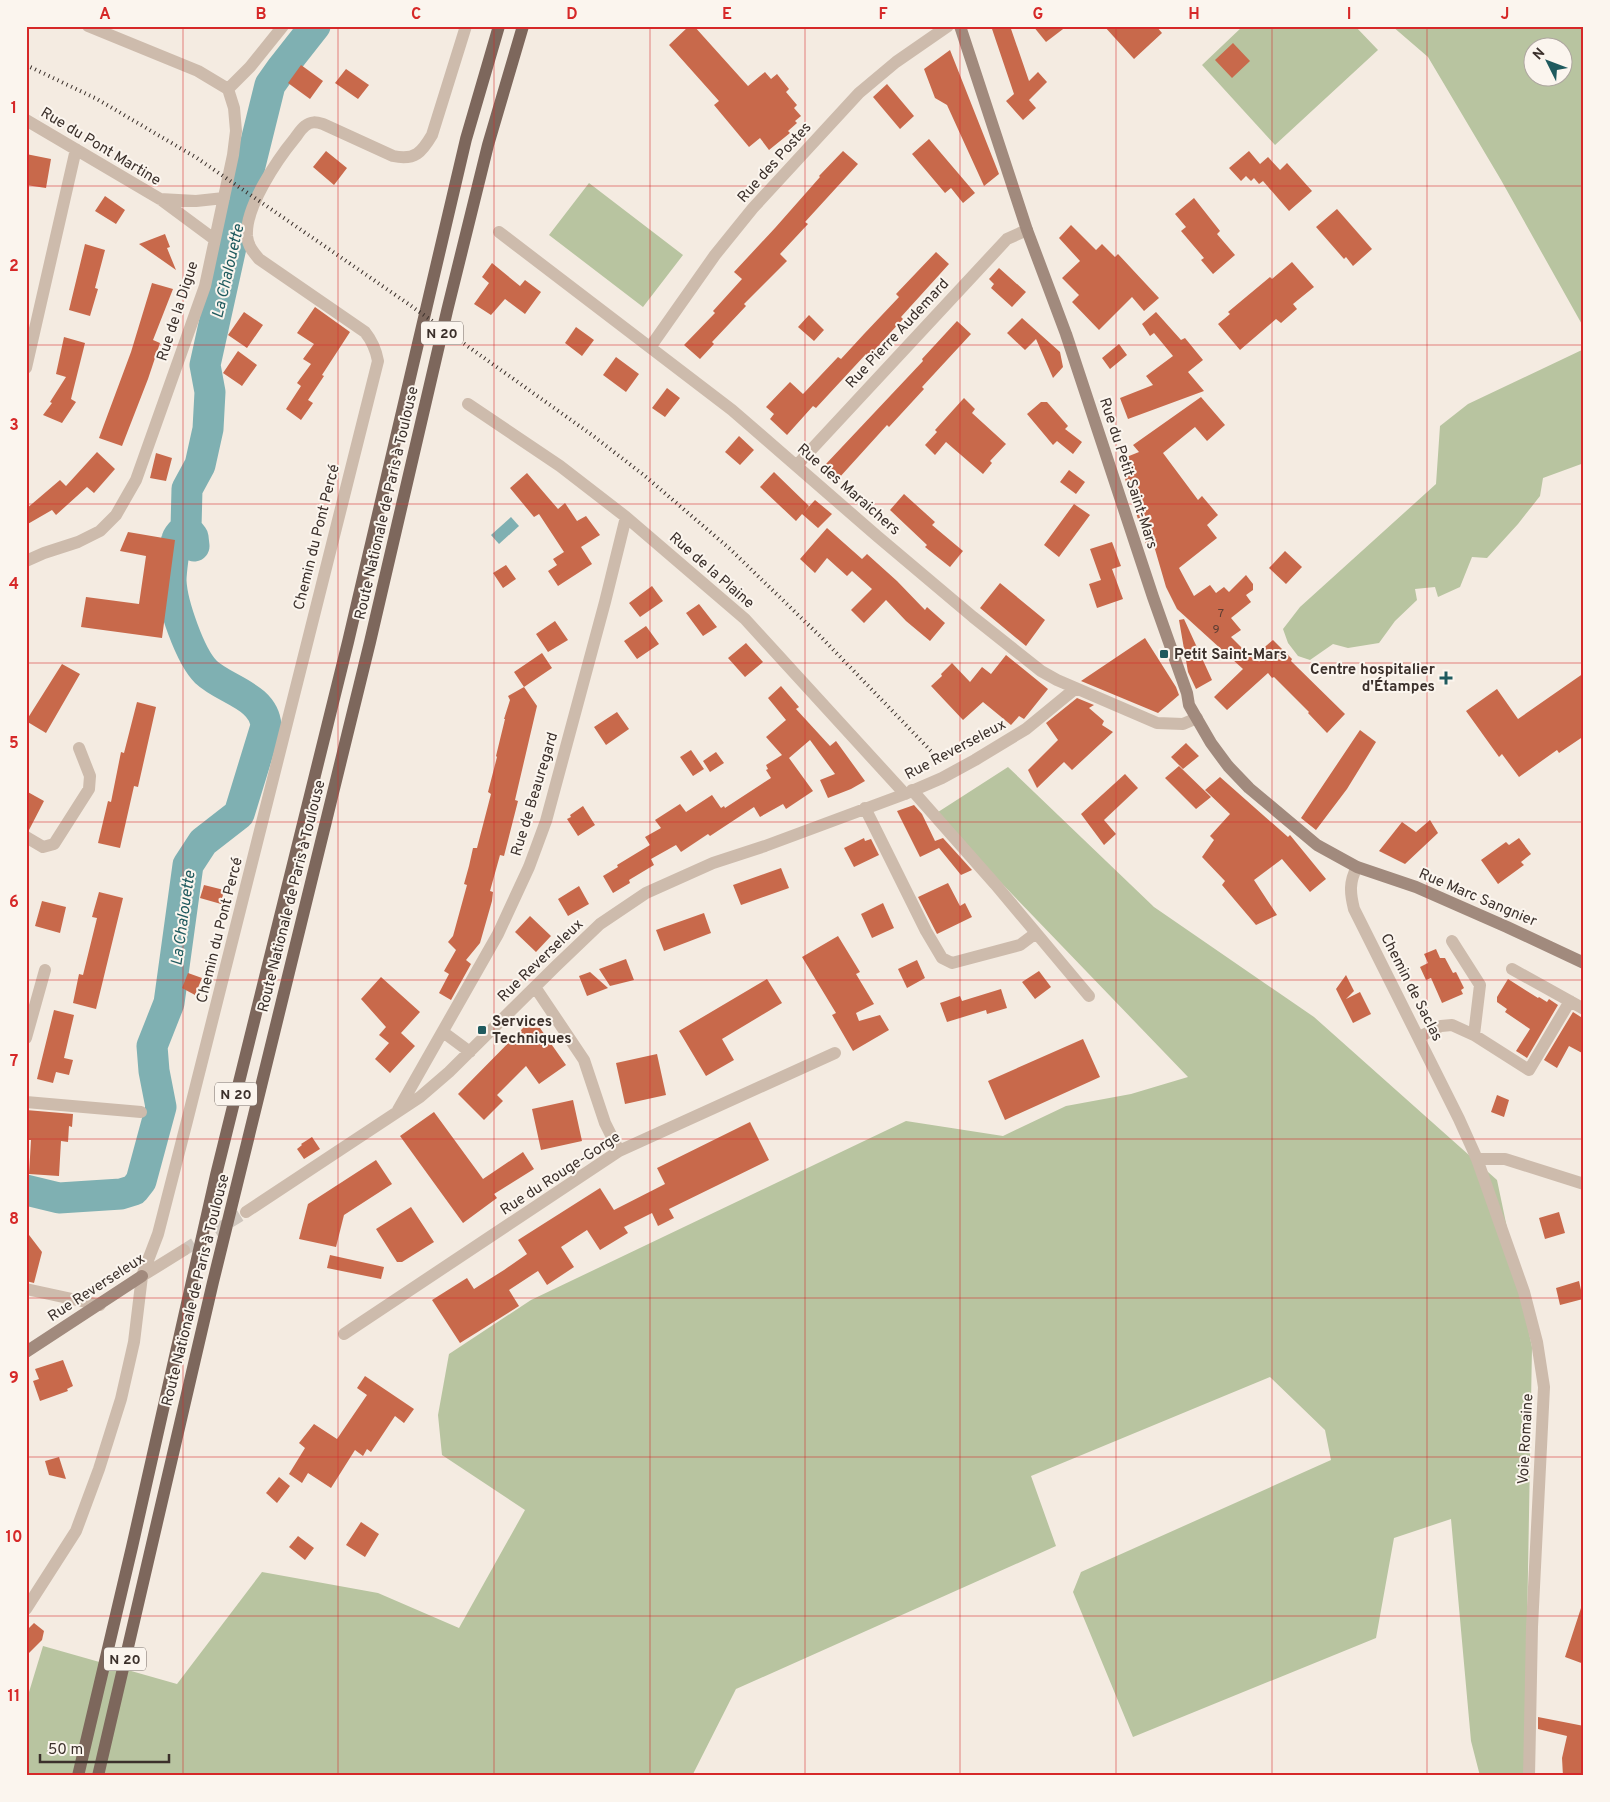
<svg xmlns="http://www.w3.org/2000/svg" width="1610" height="1802" viewBox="0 0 1610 1802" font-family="Overpass,sans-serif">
<rect width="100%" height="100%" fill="#f4ebe1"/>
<path fill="#b8c4a0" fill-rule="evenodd" d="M1243 26H1355L1378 50 1275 145 1202 65Z
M1392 26H1584V328L1501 180 1428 57ZM1532 48H1562V78H1532Z
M589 183 683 255 643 307 549 235Z
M1584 349V463L1543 478 1540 496 1518 524 1487 558 1472 557 1460 587 1438 597 1435 587 1415 589 1417 600 1395 621 1379 643 1348 648 1333 644 1310 660 1298 656 1288 643 1283 629 1300 607 1436 484 1440 426 1468 404Z
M1008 767 1154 907 1314 1017 1497 1180 1532 1347 1525 1739 1532 1776H1480L1471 1741 1451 1519 1394 1538 1376 1638 1133 1737 1073 1592 1081 1572 1331 1460 1325 1430 1270 1377 1031 1476 1056 1546 736 1689 692 1776H26V1702L43 1646 177 1684 262 1572 378 1593 459 1628 525 1510 442 1455 438 1415 449 1354 531 1300 906 1121 1003 1136 1066 1106 1131 1094 1188 1077 935 814Z"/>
<path fill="#7fb0b2" d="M511 517 519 526 499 544 491 535Z"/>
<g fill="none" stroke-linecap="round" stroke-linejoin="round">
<path stroke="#7fb0b2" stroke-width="31" d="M194 546 193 537 186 528 187 489 200 465 208 429 210 392 205 365 241 202 270 85 282 68 315 26
M26 1190 59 1198 121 1194 134 1190 141 1181 161 1107 154 1071 152 1046 169 1003 188 865 203 842 239 814 266 726C264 696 225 690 206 672 190 656 172 604 171 581 171 573 174 546 177 539 178 535 183 531 186 528"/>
</g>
<path fill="#c8694b" d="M689 26H694L748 86 765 72 771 79 777 74 789 89 786 92 797 105 794 108 801 116 795 121 797 123 788 131 790 133 769 150 760 138 749 147 714 105 719 101 669 45Z
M991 26H1010L1029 81 1038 72 1047 82 1029 100 1036 108 1023 120 1006 101 1014 94Z
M1033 26H1067L1046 42Z
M1104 26H1156L1162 33 1134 59Z
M1233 43 1250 61 1232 78 1215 60Z
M950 50 999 174 984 186 947 105 935 98 924 69Z
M301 65 323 81 310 99 288 83Z
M346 69 369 85 358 99 335 83Z
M887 84 914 116 900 129 873 97Z
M929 139 975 193 963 203 951 188 945 193 912 154Z
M326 151 347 168 334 185 313 167Z
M843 151 858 164 805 222 808 224 780 254 787 261 744 304 746 306 712 342 714 344 700 359 684 345 715 313 713 311 742 279 734 272 775 228 820 177 819 176Z
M1249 151 1260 164 1268 157 1280 170 1287 163 1312 191 1289 211 1263 181 1259 184 1254 178 1251 181 1246 176 1241 181 1229 168Z
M26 154 51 159 46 188 26 185Z
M105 196 125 210 116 224 95 211Z
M1194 198 1220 231 1217 234 1235 255 1213 274 1201 260 1204 258 1181 231 1186 227 1175 214Z
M1337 209 1372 249 1353 266 1346 257 1344 259 1316 227Z
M1071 225 1096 250 1102 244 1115 257 1118 254 1159 298 1144 311 1132 297 1099 330 1072 302 1079 295 1062 278 1080 261 1059 238Z
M165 234 170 247 167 248 176 270 139 244Z
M85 244 105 250 95 288 98 289 90 316 69 310Z
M936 252 949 264 901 317 903 319 868 357 866 354 816 408 813 406 787 435 770 419 774 414 766 407 790 382 803 394 838 357 841 359 864 334 899 297 896 294Z
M1292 262 1314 287 1293 304 1297 309 1281 323 1276 319 1240 350 1218 324 1230 314 1228 312 1270 277 1272 279Z
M492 263 520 286 525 280 541 292 525 314 505 299 491 315 474 304 489 283 482 277Z
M999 268 1026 292 1012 307 991 288 994 284 989 279Z
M152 283 173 289 153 340 160 343 148 379 122 446 99 438 131 352Z
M315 307 350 332 322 375 324 376 308 400 313 403 301 420 286 409 301 386 297 383 311 364 303 359 314 344 297 333Z
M244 312 263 325 247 348 228 335Z
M1156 312 1181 340 1185 338 1203 360 1188 372 1204 391 1128 419 1120 398 1153 385 1146 376 1173 356 1154 333 1150 336 1142 324Z
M809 315 824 330 814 341 798 327Z
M1022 318 1060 352 1063 367 1053 378 1036 339 1025 350 1007 333Z
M957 321 971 334 922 387 924 389 889 427 887 425 839 478 825 465 923 361 922 359Z
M576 327 594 340 582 356 565 343Z
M64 337 85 343 71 399 76 402 62 423 43 415 52 403 50 402 66 377 56 374Z
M1119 344 1127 355 1110 369 1102 358Z
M238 351 257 365 242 386 223 373Z
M616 357 639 374 626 392 603 375Z
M667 388 680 398 665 417 652 408Z
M1201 397 1225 425 1207 441 1195 427 1163 453 1198 500 1202 496 1218 515 1207 525 1217 538 1179 568 1194 596 1210 585 1216 593 1224 587 1229 592 1246 575 1253 584V590L1246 595 1251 602 1231 618 1241 630 1231 637 1252 658 1273 640 1292 659 1291 661 1345 714 1327 733 1308 713 1309 712 1274 677 1272 678 1268 673 1227 710 1214 697 1243 669 1177 609 1166 587 1152 539 1146 544 1119 460 1139 452 1133 445Z
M964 398 975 409 972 413 1006 444 990 461 992 463 983 474 946 442 935 455 925 445 937 432 935 430Z
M1041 402H1047L1068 426 1065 429 1082 442 1073 454 1057 441 1053 445 1027 414Z
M739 436 754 450 740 465 725 452Z
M97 452 115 469 94 493 87 487 56 515 52 510 26 525V509L60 480 66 486Z
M156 453 172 458 166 481 150 478Z
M1069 470 1085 482 1076 494 1060 482Z
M774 472 809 506 796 521 760 487Z
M527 473 558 509 565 503 577 521 586 516 600 535 581 547 592 564 558 586 548 571 557 565 553 559 564 552 539 514 534 517 510 488Z
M904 494 935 522 932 525 963 551 950 567 925 547 927 545 890 510Z
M815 500 832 514 818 528 802 514Z
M1074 504 1090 515 1059 557 1044 545Z
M827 528 862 559 867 554 897 581 925 610 927 607 945 623 930 641 906 621 886 600 864 623 851 610 872 589 852 571 847 576 827 558 815 573 800 559Z
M128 532 175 540 162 638 81 627 86 597 139 604 146 556 120 551Z
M1112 542 1121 566 1112 569 1123 599 1097 608 1089 584 1101 580 1090 549Z
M1285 551 1302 567 1286 584 1269 568Z
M506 565 516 579 503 588 493 573Z
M1000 583 1045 620 1026 646 980 608Z
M652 586 663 601 640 617 629 603Z
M699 604 717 627 703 636 686 613Z
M1184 619 1212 680 1196 689 1188 672 1179 620Z
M555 621 568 640 548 652 536 634Z
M646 626 659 644 637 659 624 641Z
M1145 638 1176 687 1179 695 1158 713 1081 681Z
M746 643 763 662 745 677 728 658Z
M542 653 552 668 524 687 537 706 515 800 518 801 504 856 500 855 490 891 493 892 492 901 480 943 466 960 471 964 451 1000 439 993 449 974 444 971 456 950 448 942 453 936 467 885 464 884 469 866 473 848H477L491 794 488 792 497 757 496 756 505 719H504L510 700 508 696 524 687 514 672Z
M1006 655 1048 689 1024 719 1019 716 1011 725 983 702 963 720 931 686 942 676 941 674 952 663 970 682 982 667 991 674Z
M62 664 80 674 46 733 26 721Z
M1584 673V736L1559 753 1557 750 1519 777 1502 754 1499 757 1466 711 1497 689 1518 719Z
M781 686 799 707 796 709 830 746 836 741 865 781 851 789 828 798 820 780 835 774 810 740 789 758 813 791 786 809 783 804 760 817 754 807 710 836 708 834 681 852 676 845 651 859 654 865 629 880 630 883 613 893 603 876 618 867 617 865 650 845 645 837 661 828 655 820 680 804 686 812 712 795 721 808 724 806 725 808 771 778 766 770 768 769 766 765 782 755 766 737 786 720 768 698Z
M1077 698 1094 705 1089 708 1104 721 1102 725 1113 732 1072 770 1064 762 1037 788 1028 770 1058 740 1046 723Z
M137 702 156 707 138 787 134 786 120 848 98 843 108 801 111 802 121 752 124 753Z
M617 712 629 729 606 745 594 727Z
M1360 730 1376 742 1347 789 1316 830 1301 818Z
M1186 743 1199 756 1183 769 1171 757Z
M691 750 704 769 693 776 680 757Z
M716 752 724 763 710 772 703 761Z
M1179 766 1211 797 1196 809 1165 778Z
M1125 774 1138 788 1104 820 1116 834 1104 845 1081 814Z
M1220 777 1288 837 1290 835 1326 879 1310 892 1282 859 1254 880 1277 915 1256 925 1222 885 1225 881 1202 857 1214 840 1210 836 1230 814 1205 790Z
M26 791 44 801 29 830 26 829Z
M914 805 922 814 935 841 943 838 972 870 961 875 939 848 920 857 897 811Z
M583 806 595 825 578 836 567 819 571 817 570 815Z
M1430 820 1438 833 1405 864 1379 851 1402 822 1416 832Z
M864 838 865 841 871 839 879 855 854 867 844 848Z
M1519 838 1531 854 1521 862 1524 865 1498 884 1481 860 1506 842 1509 845Z
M781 868 789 888 741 905 733 885Z
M948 883 960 906 965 903 972 917 937 934 918 897Z
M204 885 224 890 221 904 200 898Z
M579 886 589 904 568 916 558 899Z
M99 892 123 898 96 1009 73 1003 79 974 83 975 97 918 92 917Z
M42 901 66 907 60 933 35 926Z
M883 903 894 928 872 938 861 914Z
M704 913 711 933 664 951 656 930Z
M530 916 551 936 536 952 515 932Z
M838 936 860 972 856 974 874 1004 856 1013 859 1021 880 1015 889 1030 853 1051 832 1015 836 1013 802 957Z
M1436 949 1440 958H1445L1453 973 1456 972 1464 988 1461 990 1463 994 1442 1003 1431 978 1426 980 1420 967 1428 963 1424 954Z
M626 959 634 980 610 986 599 969Z
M917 960 925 978 907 988 898 969Z
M1039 971 1051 987 1035 999 1022 982Z
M590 972 608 988 587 996 579 976Z
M188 973 202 978 195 995 182 988Z
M1346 975 1354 991 1346 999 1360 992 1371 1014 1353 1023 1336 989Z
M381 977 420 1012 401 1033 415 1046 390 1073 375 1059 389 1043 379 1035 386 1027 361 999Z
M767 979 782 1003 722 1039 734 1060 706 1076 679 1031Z
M1508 979 1538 998 1539 997 1547 1002 1549 999 1558 1005 1527 1058 1516 1051 1530 1029 1505 1012 1507 1009 1497 1002V997Z
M1001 989 1007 1008 987 1014 986 1010 947 1022 940 1003 960 996 962 1001Z
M54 1010 74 1015 64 1058 73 1060 69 1075 56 1072 53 1083 37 1079Z
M1573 1012 1584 1019V1054L1569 1046 1557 1068 1544 1060Z
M524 1027 540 1028 566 1065 539 1084 526 1066 497 1095 503 1101 484 1120 458 1094Z
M1083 1039 1100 1077 1005 1120 988 1081Z
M657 1054 666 1095 625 1104 616 1063Z
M1497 1095 1509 1100 1504 1117 1491 1112Z
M573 1100 582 1141 541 1150 532 1109Z
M26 1110 73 1114 72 1127 69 1126 68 1142 61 1141 59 1176 29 1174 31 1140H26Z
M434 1112 483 1179 523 1152 534 1169 494 1194 497 1198 463 1223 400 1136Z
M750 1122 769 1160 669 1209 674 1218 658 1226 652 1213 624 1227 628 1233 600 1250 587 1230 561 1247 574 1267 547 1285 538 1271 509 1290 519 1306 460 1343 432 1300 467 1278 474 1289 504 1270 527 1254 518 1240 600 1188 614 1210 665 1184 657 1168Z
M312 1137 320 1149 304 1159 297 1149 302 1145 301 1144Z
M376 1160 392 1184 344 1215 336 1247 299 1239 308 1204Z
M411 1207 434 1242 402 1262H397L376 1229Z
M1559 1212 1565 1233 1545 1239 1539 1218Z
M26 1231 42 1252 34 1283 26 1281Z
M330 1255 384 1267 381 1279 327 1268Z
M1579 1281 1583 1299 1560 1305 1556 1288Z
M63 1360 73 1386 67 1389 68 1391 40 1401 33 1381 39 1379 35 1369Z
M365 1376 414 1409 404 1423 395 1416 371 1452 367 1449 363 1456 355 1450 331 1488 308 1473 302 1483 289 1474 305 1448 299 1443 314 1424 337 1439 367 1395 357 1388Z
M59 1457 66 1479 49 1475 45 1461Z
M279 1477 290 1486 277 1503 266 1493Z
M361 1522 379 1534 365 1557 346 1545Z
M298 1536 314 1548 305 1560 289 1547Z
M1581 1608H1584V1664L1565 1657Z
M34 1623 44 1631 42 1640 26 1656V1631Z
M1538 1717 1584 1726V1776H1563L1562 1758 1567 1736 1538 1729Z"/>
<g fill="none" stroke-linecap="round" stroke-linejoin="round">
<path stroke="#cfc6bd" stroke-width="12" stroke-dasharray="12 6" stroke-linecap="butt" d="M184 1250 246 1212"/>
<path stroke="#cdbbac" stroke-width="12" d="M88 26 198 71 228 89
M228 89 250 67 283 26
M26 120 160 199 214 239
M160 199 196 201 224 198
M499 232 732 410 877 536 973 617 1041 671 1057 680 1157 723 1183 724 1197 718
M651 346 715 255 753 208 859 93 896 62 948 26
M26 368 76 149
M468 404 560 466 626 517 745 619 905 794
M797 465 1007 239 1027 230
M26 561 44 553 78 542 100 531 116 515 136 480 205 286 233 155 236 131 234 108 228 89
M912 790 995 884 1089 996
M865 808 926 931 942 958 952 963 1020 945 1036 933
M26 837 43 847 54 844 89 789 90 776 79 748
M1357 867C1349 882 1350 893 1354 909L1459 1119 1477 1159 1524 1292 1537 1342 1544 1387 1532 1627 1529 1776
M1452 941 1480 985 1474 1035
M1512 969 1584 1009
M535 987 584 1060 605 1123 619 1151
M443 1032 470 1052
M1419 1037 1441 1026 1452 1025 1474 1035 1529 1070 1570 1001
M26 1038 45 970
M26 1102 141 1112
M398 1110 498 934 529 867 546 821 605 602 626 517
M1477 1159H1505L1584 1184
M246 1212 420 1097 449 1072 556 966 600 924 646 893 713 863 765 846 905 794 942 778 975 760 1026 729 1076 688
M142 1276 184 1250
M26 1289 100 1305
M344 1334 619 1151 835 1053
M26 1609 76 1531 99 1469 121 1399 134 1342 142 1276 158 1234 187 1121 378 361C376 350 373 342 365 332L259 259C253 252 248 246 247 236 245 207 277 160 295 138 298 134 301 129 305 126 311 121 316 122 323 124L393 156C415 161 422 152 432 135L466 26"/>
<path stroke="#a18a7d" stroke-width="12" d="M960 26 1027 230 1066 334 1153 597 1187 693 1189 705 1211 743 1228 766 1249 788 1317 845 1357 867 1416 887 1507 927 1584 963
M26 1352 142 1276"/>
<path stroke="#7d675c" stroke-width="12" d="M78 1776 132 1547 216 1175 348 642 466 139 499 26
M98 1776 213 1282 370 642 447 311 488 145 523 26"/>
<path stroke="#3b302b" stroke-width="4" stroke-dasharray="1 4" stroke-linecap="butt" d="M26 65 97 99 197 158 407 303 592 435 645 476 730 549 822 638 931 751"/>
</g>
<path fill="none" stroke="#d62828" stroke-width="1" stroke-opacity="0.55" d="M183 26V1776M338 26V1776M494 26V1776M650 26V1776M805 26V1776M960 26V1776M1116 26V1776M1272 26V1776M1427 26V1776M26 186H1584M26 345H1584M26 504H1584M26 663H1584M26 822H1584M26 980H1584M26 1139H1584M26 1298H1584M26 1457H1584M26 1616H1584"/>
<g fill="#1f5a5e" stroke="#fbf5ee" stroke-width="2">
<rect x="1159" y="649" width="10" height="10" rx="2.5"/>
<path d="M1443.5 670.5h5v5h5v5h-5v5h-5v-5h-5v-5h5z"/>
<rect x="477" y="1025" width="10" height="10" rx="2.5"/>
</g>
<g text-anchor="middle" stroke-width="4" stroke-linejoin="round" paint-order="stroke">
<g font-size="12" fill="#5e3e33">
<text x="1221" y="617">7</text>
<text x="1216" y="633">9</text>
</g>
<g fill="#fbf5ee" stroke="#756b66" stroke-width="1">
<rect x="421" y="321.5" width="42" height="23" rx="4"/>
<rect x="215" y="1082.5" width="42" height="23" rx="4"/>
<rect x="104" y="1647.5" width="42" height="23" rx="4"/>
</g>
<g font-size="14" font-weight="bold" fill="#3b302b">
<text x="442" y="338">N 20</text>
<text x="236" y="1099">N 20</text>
<text x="125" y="1664">N 20</text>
</g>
<g font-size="15" fill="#3b302b" stroke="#fbf5ee">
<text transform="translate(101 146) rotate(31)" y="5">Rue du Pont Martine</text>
<text transform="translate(774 162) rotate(-48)" y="5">Rue des Postes</text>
<text transform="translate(177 311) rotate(-72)" y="5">Rue de la Digue</text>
<text transform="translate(897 333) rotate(-47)" y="5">Rue Pierre Audemard</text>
<text transform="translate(1129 473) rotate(72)" y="5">Rue du Petit Saint-Mars</text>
<text transform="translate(849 489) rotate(41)" y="5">Rue des Maraichers</text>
<text transform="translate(386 503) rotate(-77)" y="5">Route Nationale de Paris à Toulouse</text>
<text transform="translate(316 537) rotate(-76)" y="5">Chemin du Pont Percé</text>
<text transform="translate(712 570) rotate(41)" y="5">Rue de la Plaine</text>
<text transform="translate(955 749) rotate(-28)" y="5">Rue Reverseleux</text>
<text transform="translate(534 794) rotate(-73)" y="5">Rue de Beauregard</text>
<text transform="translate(291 896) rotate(-76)" y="5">Route Nationale de Paris à Toulouse</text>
<text transform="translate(1478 897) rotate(23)" y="5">Rue Marc Sangnier</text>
<text transform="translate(219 930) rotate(-76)" y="5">Chemin du Pont Percé</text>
<text transform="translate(540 960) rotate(-44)" y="5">Rue Reverseleux</text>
<text transform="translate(1412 987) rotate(63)" y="5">Chemin de Saclas</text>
<text transform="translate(560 1173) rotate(-33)" y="5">Rue du Rouge-Gorge</text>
<text transform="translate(96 1287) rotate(-33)" y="5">Rue Reverseleux</text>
<text transform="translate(195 1290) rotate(-76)" y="5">Route Nationale de Paris à Toulouse</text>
<text transform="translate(1525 1439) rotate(-87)" y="5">Voie Romaine</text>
</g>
<g font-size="15" font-weight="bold" fill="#3b302b" stroke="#fbf5ee" text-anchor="start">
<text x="1174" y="659">Petit Saint-Mars</text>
<text x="1435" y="674" text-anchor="end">Centre hospitalier<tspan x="1435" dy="17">d'Étampes</tspan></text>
<text x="492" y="1026">Services<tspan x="492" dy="17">Techniques</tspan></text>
</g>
<g font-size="16" font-style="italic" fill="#1f5a5e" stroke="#fbf5ee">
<text transform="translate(227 271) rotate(-77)" y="6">La Chalouette</text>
<text transform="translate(182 918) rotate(-82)" y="6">La Chalouette</text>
</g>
</g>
<rect width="1610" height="1802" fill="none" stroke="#fbf5ee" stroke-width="55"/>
<g transform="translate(1548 62) rotate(312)"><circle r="24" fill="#fbf5ee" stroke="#aea6a0"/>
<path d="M0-4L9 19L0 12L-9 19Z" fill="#1f5a5e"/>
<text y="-8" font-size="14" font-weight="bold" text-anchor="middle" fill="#3b302b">N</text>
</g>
<path d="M40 1754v8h129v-8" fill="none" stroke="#3b302b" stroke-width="2.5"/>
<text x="48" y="1754" font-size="15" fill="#3b302b" stroke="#fbf5ee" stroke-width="4" paint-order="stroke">50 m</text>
<rect x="28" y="28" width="1554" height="1746" fill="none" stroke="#d62828" stroke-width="2"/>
<g font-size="16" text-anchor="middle" font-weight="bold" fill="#d62828">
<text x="105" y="19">A</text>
<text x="261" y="19">B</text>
<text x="416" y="19">C</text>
<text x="572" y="19">D</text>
<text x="727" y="19">E</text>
<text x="883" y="19">F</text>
<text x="1038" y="19">G</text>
<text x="1194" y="19">H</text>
<text x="1349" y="19">I</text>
<text x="1505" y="19">J</text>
<text x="14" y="113">1</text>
<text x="14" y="271">2</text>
<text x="14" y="430">3</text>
<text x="14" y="589">4</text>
<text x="14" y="748">5</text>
<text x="14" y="907">6</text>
<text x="14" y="1066">7</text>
<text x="14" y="1224">8</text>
<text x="14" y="1383">9</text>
<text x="14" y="1542">10</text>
<text x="14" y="1701">11</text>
</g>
</svg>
